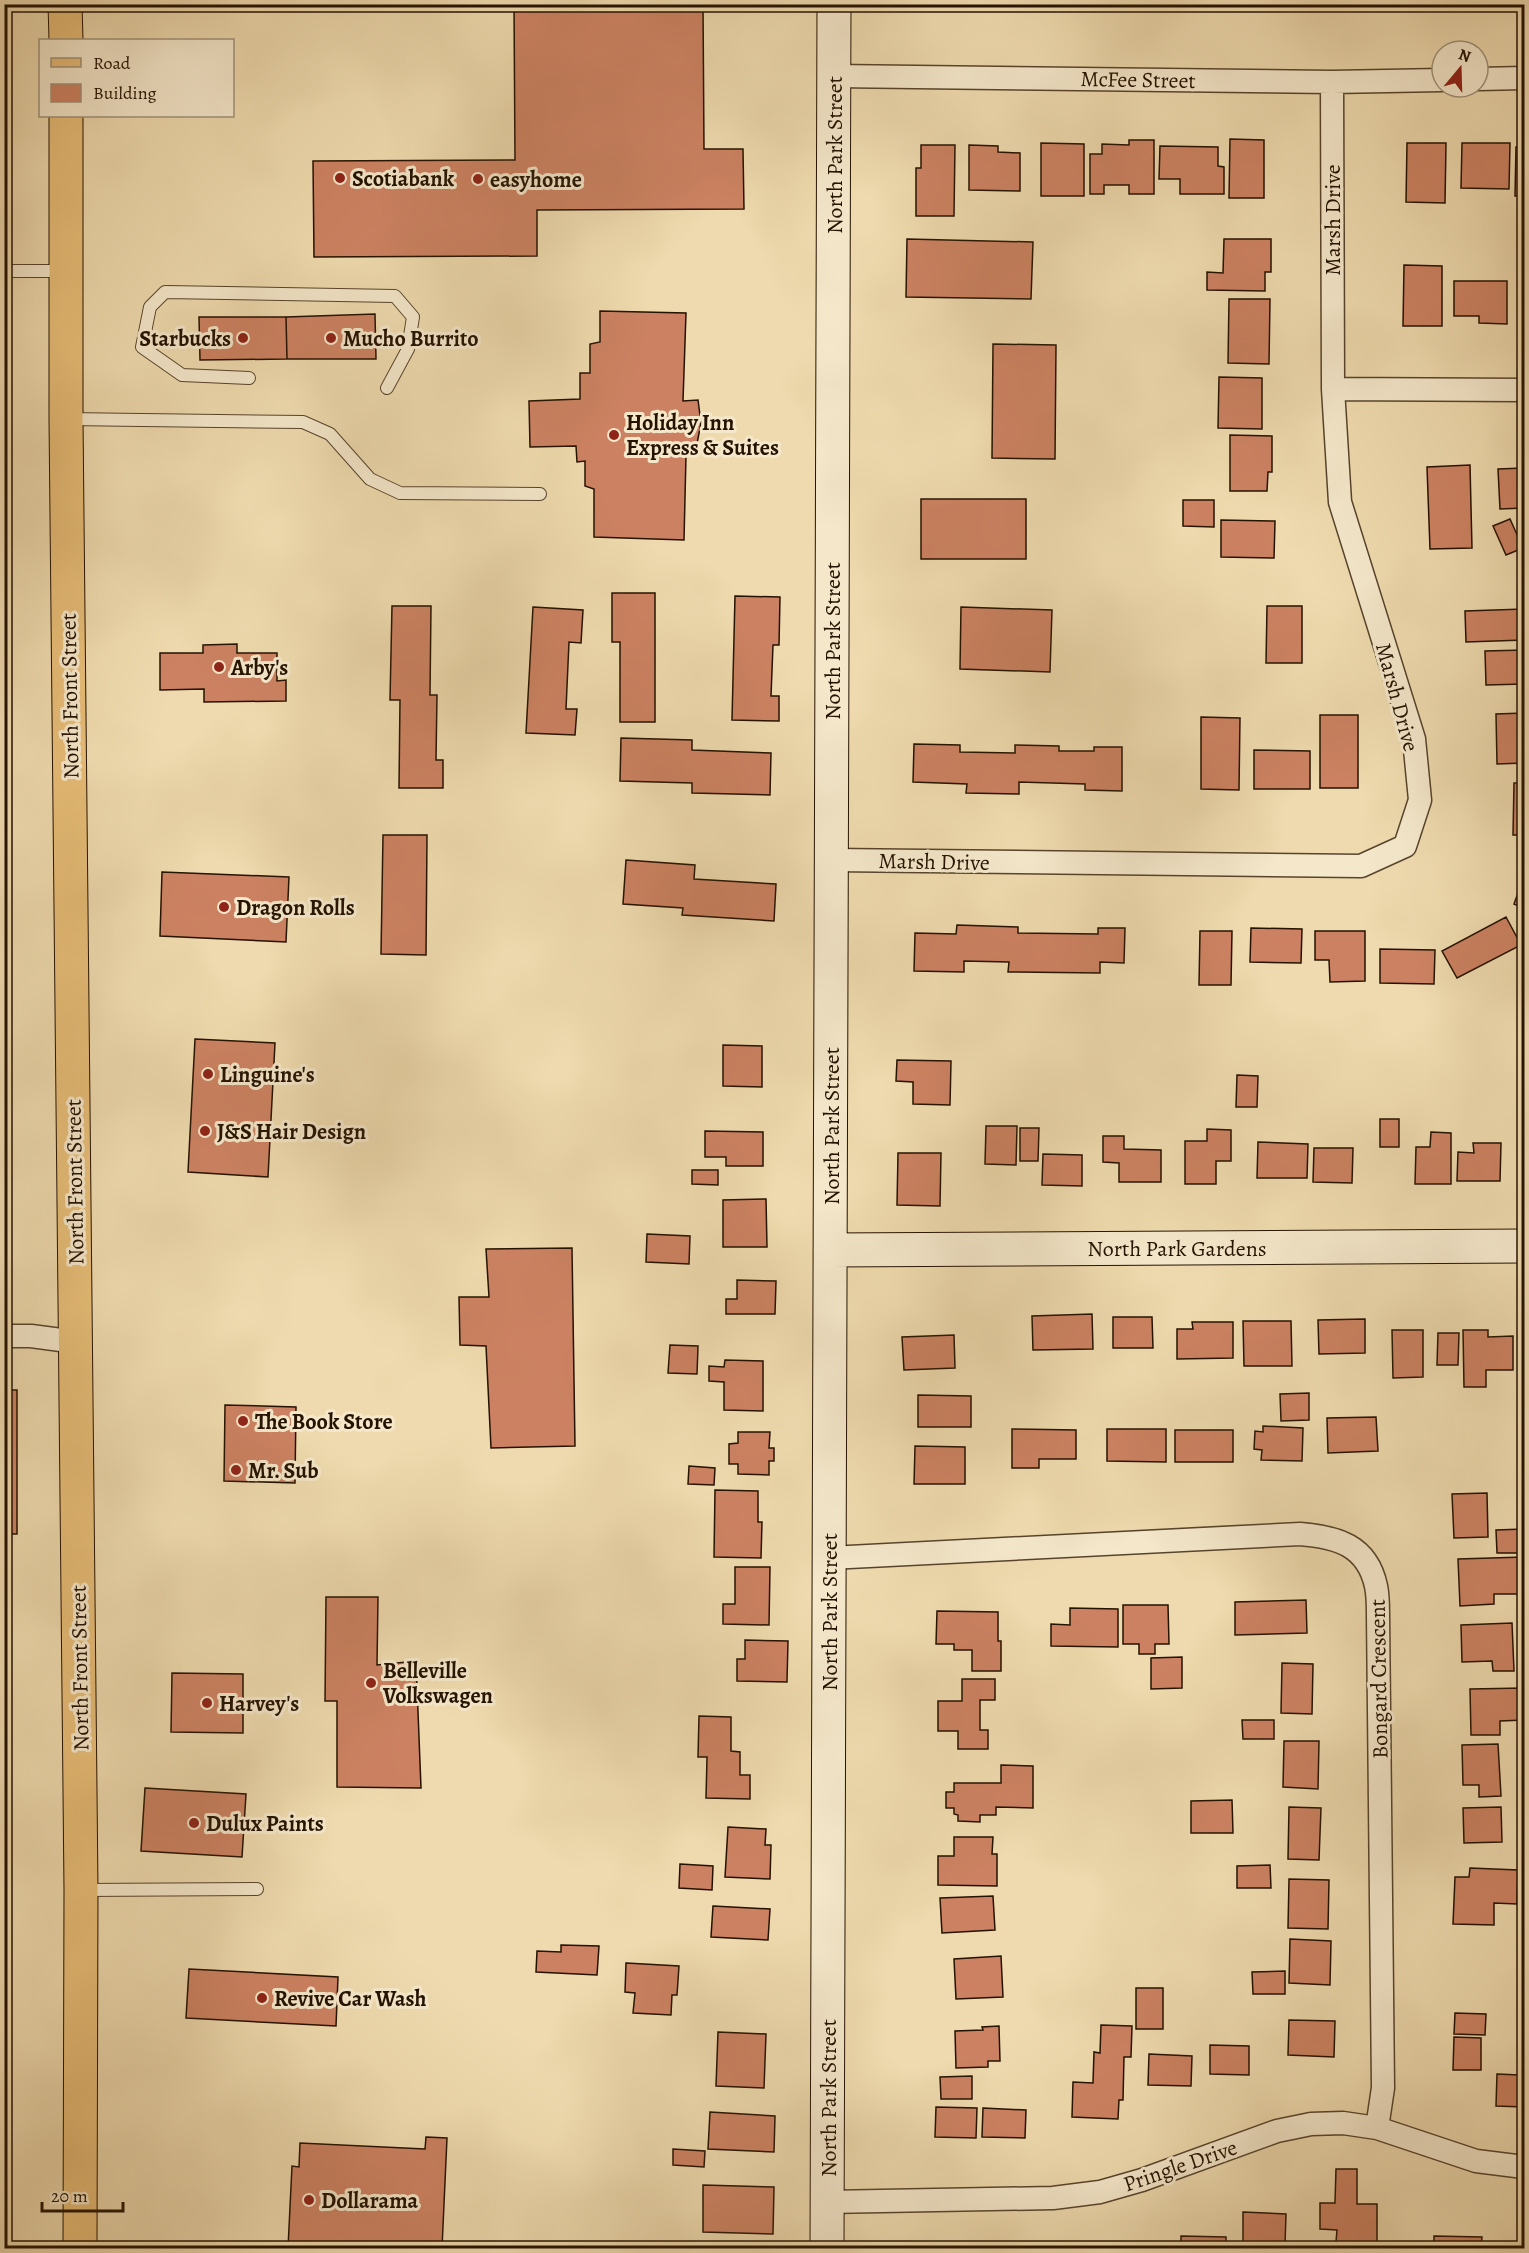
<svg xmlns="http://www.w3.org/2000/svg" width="1529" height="2253" viewBox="0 0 1529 2253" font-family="Alegreya,serif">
<rect width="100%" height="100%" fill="#eedaae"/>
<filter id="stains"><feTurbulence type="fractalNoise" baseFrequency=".00333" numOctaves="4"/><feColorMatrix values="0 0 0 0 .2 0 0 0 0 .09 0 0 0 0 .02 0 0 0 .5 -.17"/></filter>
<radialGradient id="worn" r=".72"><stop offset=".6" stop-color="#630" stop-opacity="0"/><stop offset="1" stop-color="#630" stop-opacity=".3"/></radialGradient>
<path fill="#cc8262" stroke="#251201" stroke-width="1.5" d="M514 4H703L704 149H743L744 209 537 210V256L314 257 313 161 515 160Z
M1017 4H1067V6L1017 5Z
M1155 4H1208V7H1155Z
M1230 139 1264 140V198H1229Z
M1129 140H1154V194H1129V185H1104V194H1090V154H1102V144L1129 145Z
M1041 143 1084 144V196H1041Z
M1407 143H1446L1445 203 1406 202Z
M1462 143H1510L1509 189 1461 188Z
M921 145H955L954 216H916V168H921Z
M969 145 998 146V152L1020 153V191L969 190Z
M1160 146 1218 147V166L1224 167V194H1180V179H1159Z
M1516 147H1524V196H1515Z
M907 239 1033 242 1031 299 906 297Z
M1224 239H1271V272H1265V291L1207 290V272L1223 273Z
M1404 265 1442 266V326H1403Z
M1454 281H1507V324L1479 323V316H1454Z
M1518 288H1524V326H1518Z
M1229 299H1270L1269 364 1228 363Z
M600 311 686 313 683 401 698 400 701 423 695 454 686 455 684 540 594 537V489L585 486V461L577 462 576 446 530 447 529 401 580 399V373H590V344L600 342Z
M375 314 376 359H287L286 317Z
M199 317H286L287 359 200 360Z
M993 344 1056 345 1055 459 992 458Z
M1219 377 1262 378V429L1218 428Z
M1230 435 1272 436V472H1268L1267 491H1230Z
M1523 463H1524V508L1500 509 1498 469 1524 468Z
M1470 465 1472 548 1430 549 1427 467Z
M921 499H1026V559H921Z
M1183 500H1214V527L1183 526Z
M1510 519 1523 548 1506 555 1493 526Z
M1221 520 1275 521 1274 558 1221 557Z
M612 593H655V722H620V642H612Z
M735 596 780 597 779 645H773L771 696H779V721L732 720Z
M392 606H431L430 695H437L436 760H443V788H399L400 700H390Z
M1267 606H1302V663H1266Z
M533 607 583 610 581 643 569 642 566 709H577L575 735 526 733Z
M961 607 1052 610 1050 672 960 669Z
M1524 609V640L1466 642 1465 611Z
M237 644V653H277V681L286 680V701L204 702V689L160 690V653H203V645Z
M1524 650V684L1486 685 1485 651Z
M1524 713V763L1497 764 1496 714Z
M1320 715H1358V788H1320Z
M1201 717 1240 718 1239 790 1201 789Z
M621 738 692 740V750L771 753 770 795 692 793V783L620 781Z
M914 744 960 745V752L1015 753V745L1059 746V751H1094V747H1122V791L1085 790V784L1019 782V794L966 793 967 784 913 782Z
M1254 750 1310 751V789H1254Z
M1514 783H1524V835H1513Z
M383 835H427L426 955 381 954Z
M626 860 695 865 694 879 776 884 774 921 682 915 683 908 623 904Z
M162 872 289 877 286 942 160 936Z
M1524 876V908L1514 904Z
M1506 917 1521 945 1457 978 1442 951Z
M957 925 1018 927V933L1098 934V928H1125L1124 963 1100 962V973L1008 972 1009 962 964 961V972L914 971 915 933 956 934Z
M1251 928 1302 929 1301 963 1250 962Z
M1200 931H1232L1231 985H1199Z
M1315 931H1365V981L1330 982 1329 960H1315Z
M1380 949 1435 950 1434 984 1380 983Z
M195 1039 275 1043 268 1177 188 1172Z
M723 1045 762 1046V1087L723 1086Z
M897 1060 951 1061 950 1105 913 1104V1082L896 1081Z
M1237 1075 1258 1076 1257 1107H1236Z
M1380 1119H1399V1147H1380Z
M986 1126H1017L1016 1165 985 1164Z
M1020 1128H1039L1038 1161H1020Z
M1207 1129 1231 1130V1161H1216V1184H1185V1141H1207Z
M705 1131 763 1132V1166H726V1157H705Z
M1431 1132 1451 1133V1184H1415L1416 1147H1430Z
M1103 1136H1124V1149L1161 1150V1182H1119V1163L1103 1162Z
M1258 1142 1308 1144 1307 1178H1257Z
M1473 1143H1501L1500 1181H1457L1458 1152 1474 1153Z
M1314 1148H1353L1352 1183 1313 1182Z
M898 1153H941L940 1206 897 1205Z
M1043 1154 1082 1155V1186L1042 1185Z
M692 1170H718V1185L692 1184Z
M766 1199 767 1247H723V1200Z
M647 1234 690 1236 689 1264 646 1262Z
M572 1248 575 1446 491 1448 486 1346 460 1345 459 1297H489L486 1249Z
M737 1280 776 1281 775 1314H726V1299H737Z
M1092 1314 1093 1349 1033 1350 1032 1316Z
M1113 1317H1152L1153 1348H1113Z
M1365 1319V1353L1319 1354 1318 1320Z
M1243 1321H1291L1292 1366H1244Z
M1192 1322H1233V1358L1177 1359V1329H1193Z
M1392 1330H1423V1377L1393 1378Z
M1463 1330H1488V1337L1513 1336V1370H1486V1387H1464Z
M1438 1333H1459L1458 1365H1437Z
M954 1335 955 1368 904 1370 902 1337Z
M670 1345 698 1346 697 1374 668 1373Z
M725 1360 763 1361V1411L724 1410V1382L709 1381V1366L724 1367Z
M4 1390H17V1534H4Z
M1309 1393V1420L1281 1421 1280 1394Z
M918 1395 971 1396V1427H918Z
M225 1405 296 1407 295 1483 224 1481Z
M1376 1417 1378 1451 1328 1453 1327 1418Z
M1263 1426 1303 1428 1302 1461 1261 1460 1262 1450 1254 1449 1255 1431 1263 1432Z
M1012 1429 1076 1430V1459H1039V1468H1012Z
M1107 1429H1166V1462L1107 1461Z
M1175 1430H1233V1462H1175Z
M738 1432H770L769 1448H774V1461H769V1475L738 1474V1464H729V1444L738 1443Z
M915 1446 965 1447V1484H914Z
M689 1466 715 1468 714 1485 688 1484Z
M715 1490 758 1491V1522H762L761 1558 714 1557Z
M1487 1493 1488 1537 1454 1538 1452 1494Z
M1524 1529V1553H1497L1496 1530Z
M1524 1557V1594H1494V1604L1460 1606 1458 1559Z
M735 1567H770L769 1625 723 1624V1604H735Z
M326 1597H378L377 1665 416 1661 421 1788 337 1787V1701H325Z
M1306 1600 1307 1633 1235 1635V1602Z
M1123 1605H1168L1169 1644H1155V1654H1139V1644H1123Z
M1070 1608 1118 1609V1647L1051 1646V1624L1070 1625Z
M937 1611 998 1612V1641H1001V1671H972V1650H954V1644H936Z
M1512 1623 1514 1671H1493L1492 1661 1462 1662 1461 1625Z
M745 1640 788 1641 787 1682 737 1681V1659H745Z
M1182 1657V1688L1151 1689V1658Z
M1282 1663 1313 1664 1312 1714 1281 1713Z
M172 1673 243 1674V1733L171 1732Z
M962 1679H995V1700H980V1730H988V1749H958V1731H938V1701H962Z
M1524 1688V1720L1500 1721V1735H1471L1470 1689Z
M699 1716 731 1717V1751L740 1752V1775H750V1799L706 1798 707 1757H698Z
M1242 1720H1274V1739H1243Z
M1284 1741H1319L1318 1789 1283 1787Z
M1498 1744 1501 1796 1479 1797V1785H1463L1462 1745Z
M1001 1765 1033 1766V1808L996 1807V1815H980V1822L958 1821V1815L954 1814V1808H946V1792H954V1783H1001Z
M145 1788 246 1794 242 1857 141 1851Z
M1232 1800 1233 1833H1191V1801Z
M1289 1807 1321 1808 1319 1860 1288 1859Z
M1501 1807 1502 1842 1464 1843 1463 1808Z
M728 1827 766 1829 765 1845H771L770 1879 725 1877Z
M954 1837H993L992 1854H997V1886L938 1885V1856H954Z
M680 1864 713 1866 712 1890 679 1888Z
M1270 1865 1271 1888H1237V1866Z
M1470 1868 1518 1870 1517 1904 1494 1903V1925L1453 1924 1455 1877H1469Z
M1289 1879 1329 1880 1328 1929 1288 1928Z
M993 1896 995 1930 942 1933 940 1898Z
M713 1906 770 1909 768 1940 711 1937Z
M1290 1939 1331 1941 1330 1985 1289 1983Z
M561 1945 599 1946 597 1975 536 1972 537 1951 561 1952Z
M1001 1956 1003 1997 956 1999 954 1959Z
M626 1963 679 1966 677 1995H672L671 2015 633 2013 635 1993 625 1992Z
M189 1969 338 1977 336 2026 186 2018Z
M1285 1971V1994H1253L1252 1972Z
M1136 1988H1163V2029H1136Z
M1455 2013 1486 2014 1485 2035 1454 2034Z
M1289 2020 1335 2021 1334 2057 1288 2055Z
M1101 2025 1132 2026 1131 2057H1124L1123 2100H1119L1118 2119 1072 2117 1073 2082 1093 2083 1094 2052 1100 2053Z
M999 2026 1000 2061H988V2067L956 2068 955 2031 983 2030 982 2027Z
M718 2032 766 2034 764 2088 716 2086Z
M1454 2037 1481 2038V2070H1453Z
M1210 2045 1249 2046V2075L1210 2074Z
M1149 2054 1192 2056 1191 2086 1148 2085Z
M1497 2074 1519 2075V2081H1524V2107L1496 2106Z
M972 2076V2099H941L940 2077Z
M936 2107 977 2108 976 2138 935 2137Z
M983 2108 1026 2110 1025 2138 982 2137Z
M710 2112 775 2116 774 2152 708 2149Z
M426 2137 447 2138 442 2248H288L292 2166 299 2167 300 2143 425 2149Z
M673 2149 705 2151 704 2167 673 2165Z
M1336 2169H1357V2204H1377V2243L1336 2242 1337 2230 1320 2229V2203H1335Z
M703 2185 774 2187 773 2234 703 2232Z
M1243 2212 1286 2214 1285 2245 1243 2244Z
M1181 2236 1226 2237V2248H1181Z
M1434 2236 1482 2237 1481 2248H1434Z
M1494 2245 1524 2246V2248H1494Z"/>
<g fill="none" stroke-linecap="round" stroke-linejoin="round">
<defs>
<path id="lane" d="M4 271H66
M249 378 182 375 142 347 150 307 165 292 395 296 413 317 408 349 387 388
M67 419 303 422 330 434 370 479 400 493 540 494
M82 1890 257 1889"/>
<path id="street" d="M834 76 1332 82 1442 80
M1478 79 1524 78
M1333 389 1524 390
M832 860 1361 866 1405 846 1420 800 1414 739 1340 502 1333 389 1332 82
M4 1336H31L76 1342
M829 1558 1300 1534C1337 1537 1367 1545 1376 1586 1378 1595 1378 1606 1378 1615L1383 2088 1377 2128
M827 2202 1053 2198 1100 2192 1142 2180 1277 2131 1311 2124 1343 2123 1377 2128 1476 2161 1524 2167"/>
<path id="secondary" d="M830 1250 1524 1246
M827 2248 834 4"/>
<path id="primary" d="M65 4 66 40
M66 116V419L81 1890 80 2248"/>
</defs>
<use href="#lane" stroke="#57442c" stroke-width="14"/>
<use href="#street" stroke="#57442c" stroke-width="25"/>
<use href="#secondary" stroke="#251201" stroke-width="35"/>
<use href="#primary" stroke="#251201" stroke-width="35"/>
<use href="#lane" stroke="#f4e7ca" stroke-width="12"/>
<use href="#street" stroke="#f4e7ca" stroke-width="22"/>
<use href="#secondary" stroke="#f4e7ca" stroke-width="33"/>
<use href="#primary" stroke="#e7bd77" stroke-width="33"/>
</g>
<g fill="#8f2418" stroke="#f4e7ca" stroke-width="2">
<circle cx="340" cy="178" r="6"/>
<circle cx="478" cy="179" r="6"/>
<circle cx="243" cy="338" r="6"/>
<circle cx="331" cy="338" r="6"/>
<circle cx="614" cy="435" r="6"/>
<circle cx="219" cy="667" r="6"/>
<circle cx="224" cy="907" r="6"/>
<circle cx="208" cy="1074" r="6"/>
<circle cx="205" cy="1131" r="6"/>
<circle cx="243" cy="1421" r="6"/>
<circle cx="236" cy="1470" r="6"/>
<circle cx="371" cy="1683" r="6"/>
<circle cx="207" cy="1703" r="6"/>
<circle cx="194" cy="1823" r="6"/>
<circle cx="262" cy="1998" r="6"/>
<circle cx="309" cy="2200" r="6"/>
</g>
<g text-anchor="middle" stroke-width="6" stroke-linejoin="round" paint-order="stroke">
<g font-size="22" fill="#251201" stroke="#f4e7ca">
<text transform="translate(1138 79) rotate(1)" y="8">McFee Street</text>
<text transform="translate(834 155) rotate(-90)" y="8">North Park Street</text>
<text transform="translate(1332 220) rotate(-90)" y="8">Marsh Drive</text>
<text transform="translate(832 641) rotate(-90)" y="8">North Park Street</text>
<text transform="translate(69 696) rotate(-91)" y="8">North Front Street</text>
<text transform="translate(1398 697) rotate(75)" y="8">Marsh Drive</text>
<text transform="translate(934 861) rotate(1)" y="8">Marsh Drive</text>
<text transform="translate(831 1126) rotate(-90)" y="8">North Park Street</text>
<text transform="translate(74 1182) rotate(-91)" y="8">North Front Street</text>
<text x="1177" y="1256">North Park Gardens</text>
<text transform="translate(829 1612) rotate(-90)" y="8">North Park Street</text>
<text transform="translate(79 1668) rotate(-91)" y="8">North Front Street</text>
<text transform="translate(1378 1679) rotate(-91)" y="8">Bongard Crescent</text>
<text transform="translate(828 2098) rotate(-90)" y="8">North Park Street</text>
<text transform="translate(1180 2165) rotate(-19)" y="8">Pringle Drive</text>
</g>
<g font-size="22" font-weight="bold" fill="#251201" stroke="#f4e7ca" text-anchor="start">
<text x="352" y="186">Scotiabank</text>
<text x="490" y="187">easyhome</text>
<text x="231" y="346" text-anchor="end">Starbucks</text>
<text x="343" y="346">Mucho Burrito</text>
<text x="626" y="430">Holiday Inn<tspan x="626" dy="25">Express &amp; Suites</tspan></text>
<text x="231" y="675">Arby's</text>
<text x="236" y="915">Dragon Rolls</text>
<text x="220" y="1082">Linguine's</text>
<text x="217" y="1139">J&amp;S Hair Design</text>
<text x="255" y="1429">The Book Store</text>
<text x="248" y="1478">Mr. Sub</text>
<text x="383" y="1678">Belleville<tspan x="383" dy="25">Volkswagen</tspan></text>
<text x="219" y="1711">Harvey's</text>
<text x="206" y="1831">Dulux Paints</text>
<text x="274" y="2006">Revive Car Wash</text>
<text x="321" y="2208">Dollarama</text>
</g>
</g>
<rect width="1529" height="2253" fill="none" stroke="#eedaae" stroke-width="24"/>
<rect x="6" y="6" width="1517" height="2241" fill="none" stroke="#251201" stroke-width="3"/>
<rect x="12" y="12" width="1505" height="2229" fill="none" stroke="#251201" stroke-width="1.5"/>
<rect x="39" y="39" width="195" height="78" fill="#f4e7ca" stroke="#a1927a" stroke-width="1.5"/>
<rect x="51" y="58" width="30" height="9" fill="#e7bd77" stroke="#a1927a" stroke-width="1.5"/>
<text x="93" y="69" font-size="18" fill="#251201">Road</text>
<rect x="51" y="84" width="30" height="18" fill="#cc8262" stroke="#a1927a" stroke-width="1.5"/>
<text x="93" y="99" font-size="18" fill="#251201">Building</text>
<g transform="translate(1460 69) rotate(19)"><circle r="28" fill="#f4e7ca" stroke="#a1927a" stroke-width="1.5"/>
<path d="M0-4.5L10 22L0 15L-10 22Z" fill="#8f2418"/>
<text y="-9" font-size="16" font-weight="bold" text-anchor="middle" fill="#251201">N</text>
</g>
<path d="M42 2202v9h81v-9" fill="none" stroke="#251201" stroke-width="3"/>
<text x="51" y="2202" font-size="18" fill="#251201" stroke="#f4e7ca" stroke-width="4.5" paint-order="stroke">20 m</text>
<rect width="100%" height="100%" filter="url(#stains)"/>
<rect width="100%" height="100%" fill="url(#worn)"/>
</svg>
